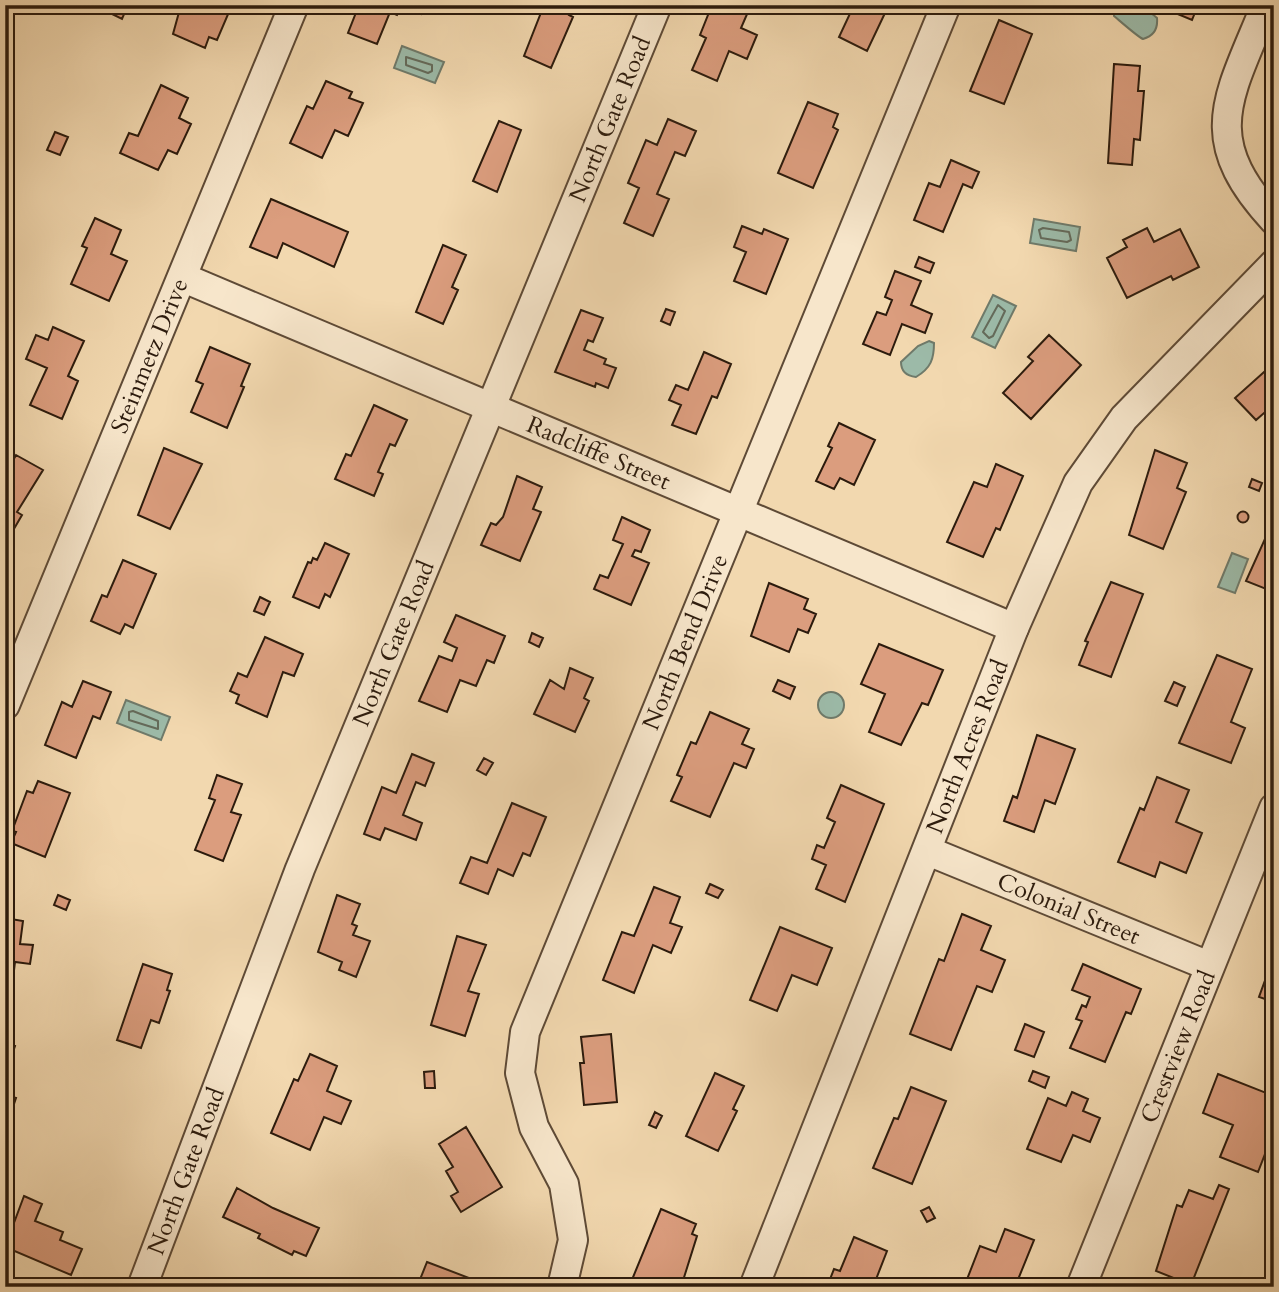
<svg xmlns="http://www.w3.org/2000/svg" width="1279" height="1292" viewBox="0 0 1279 1292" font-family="Cardo,serif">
<rect width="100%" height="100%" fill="#f2d8af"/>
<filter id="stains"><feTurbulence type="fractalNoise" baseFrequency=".00286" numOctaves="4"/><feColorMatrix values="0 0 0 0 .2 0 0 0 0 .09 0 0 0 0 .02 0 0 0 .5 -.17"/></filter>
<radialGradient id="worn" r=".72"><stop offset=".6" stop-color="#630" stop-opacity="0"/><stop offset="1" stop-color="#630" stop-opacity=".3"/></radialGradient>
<path fill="#9cbaa8" stroke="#6f7a6a" stroke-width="2" d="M1114 5C1129 5 1146 7 1157 18 1158 29 1154 36 1143 39 1138 37 1120 21 1114 16Z
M402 46 444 62 435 83 394 68Z
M1034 219 1080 227 1076 251 1030 243Z
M993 295 1016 306 995 348 972 337Z
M929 341 934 343C934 359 931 368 916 377 907 376 901 372 901 362L918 346Z
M1232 553 1248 559 1235 593 1218 587Z
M818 705a13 13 0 1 1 26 0a13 13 0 1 1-26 0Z
M126 700 170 717 161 740 117 723Z"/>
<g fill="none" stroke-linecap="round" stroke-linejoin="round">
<path stroke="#646a5a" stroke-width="2" d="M406 57 432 65V71L428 73 406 65Z
M1043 228 1069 232 1071 240 1067 242 1041 238 1039 230Z
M998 305 1005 311 993 336 989 338 983 332Z
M133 711 158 721V729L129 720V712Z"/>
</g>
<path fill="#db9d7e" stroke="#2c1b0d" stroke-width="2" d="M116 5H128L122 19 112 14Z
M181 5H232L217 40 209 37 205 48 173 34Z
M359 5H425L421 14 400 8 397 15 390 12 377 44 348 33Z
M544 5H574L569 15 573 17 551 68 524 56Z
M712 5H751L741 28 757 35 747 59 729 51 717 81 692 70 706 38 700 35Z
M854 5H873L885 13 867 51 839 37Z
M1156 5H1198L1192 20Z
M5 14 12 17 9 27 5 26Z
M999 20 1032 34 1004 104 970 91Z
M1114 64 1140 66 1138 91H1144L1140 140 1134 139 1132 165 1108 163Z
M326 81 352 92 349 98 363 103 348 136 335 130 322 158 290 143 307 106 313 109Z
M161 85 188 98 179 118 191 124 177 154 168 150 158 170 120 153 129 133 138 136Z
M808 102 838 114 833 127 838 130 813 188 778 173Z
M668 119 696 131 685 156 675 152 657 194 669 199 653 236 624 223 639 188 628 183 646 140 657 145Z
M499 121 521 130 497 192 473 181Z
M55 132 68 137 60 155 47 150Z
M951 160 979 172 972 188 963 184 943 232 914 220 929 183 940 187Z
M271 199 348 232 334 267 283 243 277 258 250 247Z
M95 218 121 230 111 254 127 261 109 301 71 284 87 248 82 246Z
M742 226 762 234 764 229 788 239 766 294 734 281 746 252 734 247Z
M1147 228 1154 242 1180 229 1199 267 1173 280 1171 276 1127 298 1107 258 1127 247 1123 240Z
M443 245 466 255 452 287 458 290 443 324 416 312Z
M919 257 934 263 930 273 915 267Z
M895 271 921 281 911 305 932 314 925 333 902 324 890 355 863 344 877 312 886 315 892 300 885 297Z
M666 309 675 312 670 325 661 321Z
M581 310 603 318 593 342 588 340 584 350 606 359 604 364 616 368 608 388 596 383 595 387 555 372Z
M53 327 84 341 68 376 78 381 62 419 30 405 47 368 26 359 36 335 48 340Z
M1049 335 1081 365 1031 419 1003 393 1033 361 1028 357Z
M210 347 250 364 241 386 244 387 227 428 191 412 203 384 196 381Z
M704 352 731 364 717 398 712 396 696 434 672 425 681 405 669 400 676 385 688 390Z
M1274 363V415L1270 419 1264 413 1256 420 1235 398Z
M374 405 407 420 395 446 390 444 378 472 383 474 374 496 335 479 346 454 351 456Z
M839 423 875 440 854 485 840 478 834 489 816 481 832 448 828 446Z
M164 448 202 464 170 529 138 515Z
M1155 450 1187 463 1177 488 1186 492 1163 549 1129 535Z
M16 455 43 470 17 512 22 515 11 534 5 531V475Z
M996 464 1023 476 1000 530 996 528 983 557 947 542 974 482 987 487Z
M517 476 542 487 533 509 541 512 520 561 481 545 491 523 496 525 503 517Z
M1252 479 1262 483 1259 491 1249 487Z
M1237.5 517a5.5 5.5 0 1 1 11 0a5.5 5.5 0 1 1-11 0Z
M622 517 650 530 641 552 635 550 632 556 649 563 631 605 594 589 600 575 608 578 623 544 613 540Z
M1274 519V592L1246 581Z
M325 543 349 554 330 597 325 594 319 608 293 597 308 562 311 563 313 558 317 560Z
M123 560 156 574 133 628 125 624 120 634 91 621 102 595 107 597Z
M1111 582 1143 594 1111 677 1079 665 1088 642 1085 641Z
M769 583 808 599 804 609 816 614 808 633 798 629 789 652 751 636Z
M260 597 270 602 264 615 254 611Z
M456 615 505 636 494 663 487 660 476 686 460 680 447 712 419 701 439 656 452 661 457 648 444 642Z
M532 633 543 638 539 647 529 642Z
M265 637 303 654 294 676 283 672 267 717 236 703 239 695 230 691 238 673 247 677Z
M879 644 943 670 928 705 922 703 901 745 869 732 885 694 861 684Z
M1217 655 1252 669 1231 722 1245 728 1231 763 1179 743Z
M570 668 593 678 584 698 589 701 575 732 534 714 550 680 564 689Z
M778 680 795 687 790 699 773 691Z
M83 681 111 692 100 719 93 716 76 758 45 745 62 702 72 707Z
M1174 682 1185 687 1177 706 1165 701Z
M710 712 749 729 742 744 754 749 746 768 734 763 710 817 671 801 682 777 677 775 691 742 696 744Z
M1037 735 1075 749 1055 804 1045 800 1034 832 1004 821 1013 796 1017 798Z
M412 754 434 763 425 786 416 782 403 815 422 823 416 840 385 828 380 840 364 834 382 787 396 793Z
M484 758 493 763 486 775 477 770Z
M217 775 242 784 231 812 241 815 223 861 195 850 215 800 209 798Z
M1157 777 1189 790 1176 822 1202 833 1186 873 1160 862 1155 877 1118 862 1140 808 1144 810Z
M38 781 70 793 45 857 11 843 16 832 12 831 27 791 33 793Z
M841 785 884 804 845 902 816 889 826 865 812 859 817 845 824 848 835 822 827 818Z
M512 803 546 817 530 856 523 853 513 876 498 869 488 894 460 883 471 857 487 863Z
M710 884 723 890 718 898 706 893Z
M654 887 680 897 670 923 682 927 671 953 653 945 634 993 603 980 622 932 634 936Z
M58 895 70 900 66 910 54 905Z
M337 895 360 904 352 924 357 926 353 935 370 941 356 977 339 970 342 962 318 952Z
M962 914 991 926 981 950 1005 960 992 992 977 986 951 1050 910 1034 939 959 944 961Z
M5 918 23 921 20 944 33 945 30 964 15 962 12 987H5Z
M780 927 832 948 817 985 792 975 777 1011 750 1000Z
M1274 932V950L1268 948Z
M457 936 486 945 468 991 479 994 465 1036 431 1025Z
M143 964 172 974 167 990 170 991 159 1023 151 1020 141 1048 117 1040Z
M1083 964 1141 989 1131 1014 1126 1012 1105 1062 1070 1048 1082 1021 1076 1019 1082 1005 1086 1007 1090 997 1072 990Z
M1271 964 1274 965V1002L1259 997Z
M1025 1024 1044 1032 1034 1057 1015 1050Z
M611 1034 617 1102 584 1105 580 1063H584L581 1037Z
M5 1043 15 1046 5 1077 9 1078 5 1090Z
M310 1054 337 1066 327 1091 351 1101 341 1124 324 1117 310 1150 271 1133 294 1079 298 1081Z
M434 1071 435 1088H425L424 1072Z
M1033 1071 1049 1077 1045 1088 1029 1081Z
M715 1073 744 1086 733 1109 737 1111 718 1151 686 1136Z
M1218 1074 1274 1096V1131L1258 1172 1220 1157 1233 1125 1203 1113Z
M911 1087 946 1101 912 1184 873 1168 894 1118 898 1119Z
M1072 1092 1088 1099 1083 1111 1100 1118 1090 1142 1073 1135 1061 1162 1027 1149 1048 1098 1066 1106Z
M5 1095 16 1098 11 1113 5 1111Z
M655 1112 662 1116 656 1128 649 1125Z
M466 1127 502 1187 461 1212 451 1196 458 1192 446 1171 453 1167 439 1144Z
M1219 1185 1229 1189 1191 1285 1156 1271 1177 1205 1182 1207 1189 1190 1213 1199Z
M237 1188 273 1208 319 1228 306 1256 294 1251 292 1255 258 1238 260 1234 223 1217Z
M24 1196 42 1204 35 1221 63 1232 60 1240 82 1249 71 1275 5 1247Z
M929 1207 935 1218 927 1222 921 1211Z
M661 1209 696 1224 692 1234 697 1236 681 1287H629Z
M1005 1229 1034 1240 1015 1287H964L980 1246 996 1252Z
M854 1237 887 1251 873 1287H827L834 1269 840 1271Z
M427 1262 477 1281 475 1287H417Z"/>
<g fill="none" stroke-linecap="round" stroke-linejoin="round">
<defs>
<g id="street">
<path d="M1266 5C1229 97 1197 137 1274 220"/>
<path id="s1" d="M184 278 1014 628"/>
<path id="s2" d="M5 705 294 5"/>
<path id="s3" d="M928 851 1209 966"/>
<path id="s4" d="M142 1287 300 869 657 5"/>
<path id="s5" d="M562 1287 573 1240 564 1184 534 1127 520 1073 525 1032 946 5"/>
<path id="s6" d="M754 1287 1014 628 1078 483 1124 418 1274 264"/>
<path id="s7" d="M1081 1287 1274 808"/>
</g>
</defs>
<use href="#street" stroke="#5e4a36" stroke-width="32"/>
<use href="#street" stroke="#f7e6cb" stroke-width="28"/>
</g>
<g text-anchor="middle" stroke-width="5" stroke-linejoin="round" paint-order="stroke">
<g font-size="24" fill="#2c1b0d" stroke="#f7e6cb">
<text dy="8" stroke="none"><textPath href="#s4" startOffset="1258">North Gate Road</textPath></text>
<text dy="8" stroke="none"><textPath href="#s2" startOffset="378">Steinmetz Drive</textPath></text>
<text dy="8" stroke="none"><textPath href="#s1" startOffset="450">Radcliffe Street</textPath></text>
<text dy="8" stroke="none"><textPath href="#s5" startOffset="688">North Bend Drive</textPath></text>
<text dy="8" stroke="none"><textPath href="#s4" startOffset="691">North Gate Road</textPath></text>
<text dy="8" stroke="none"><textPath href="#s6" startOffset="581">North Acres Road</textPath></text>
<text dy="8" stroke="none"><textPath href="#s3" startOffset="152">Colonial Street</textPath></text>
<text dy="8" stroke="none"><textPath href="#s7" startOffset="259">Crestview Road</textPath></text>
<text dy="8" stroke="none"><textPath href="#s4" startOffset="124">North Gate Road</textPath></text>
</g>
</g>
<rect width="1279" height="1292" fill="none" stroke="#f2d8af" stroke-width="28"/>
<rect x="7" y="7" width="1265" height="1278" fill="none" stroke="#2c1b0d" stroke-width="3.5"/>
<rect x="14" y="14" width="1251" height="1264" fill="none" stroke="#2c1b0d" stroke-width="2"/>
<rect width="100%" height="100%" filter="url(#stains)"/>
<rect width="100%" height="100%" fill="url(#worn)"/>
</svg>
